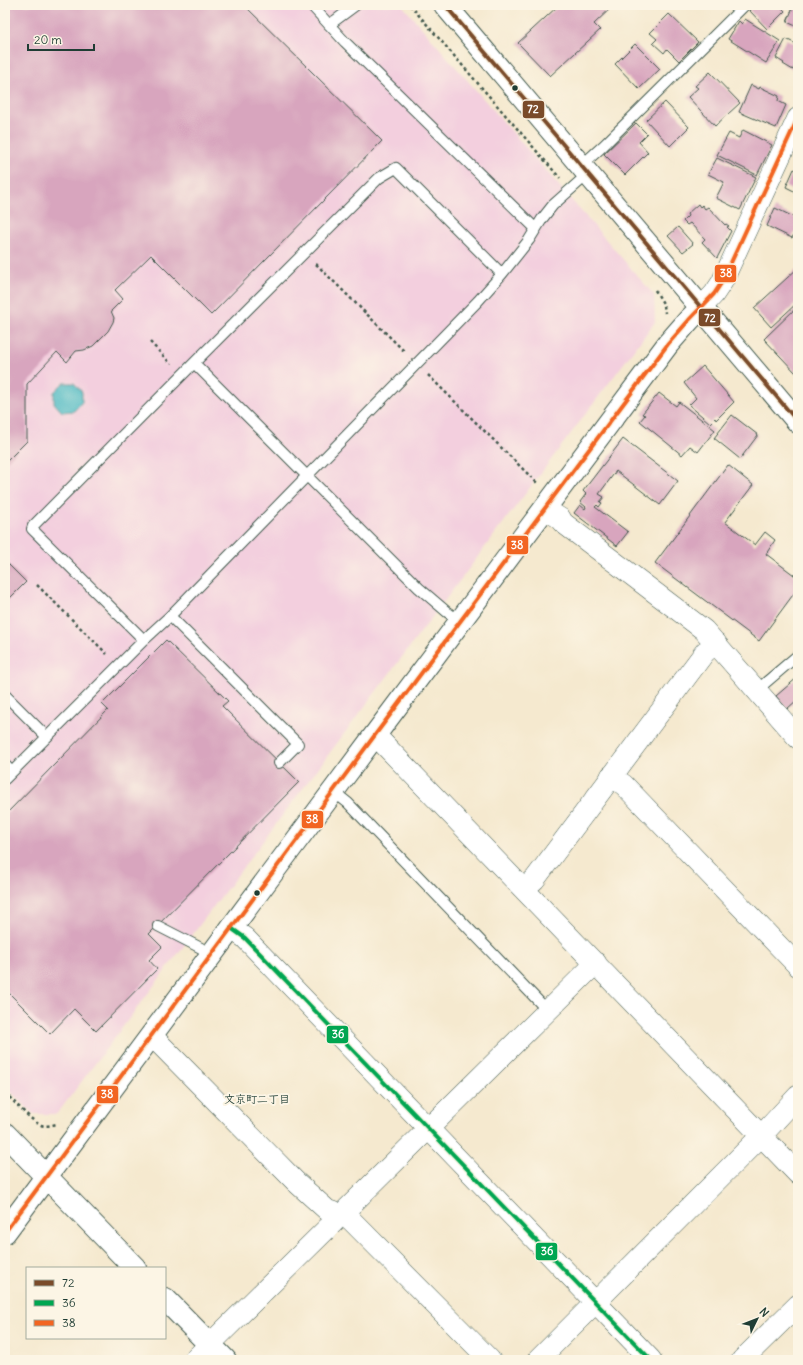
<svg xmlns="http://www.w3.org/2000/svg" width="803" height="1365" viewBox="0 0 803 1365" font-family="Delius,'Klee One',sans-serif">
<rect width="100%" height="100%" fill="#fcf5e5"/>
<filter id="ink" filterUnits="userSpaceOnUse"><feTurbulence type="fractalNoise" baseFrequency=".025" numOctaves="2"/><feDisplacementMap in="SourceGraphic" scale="8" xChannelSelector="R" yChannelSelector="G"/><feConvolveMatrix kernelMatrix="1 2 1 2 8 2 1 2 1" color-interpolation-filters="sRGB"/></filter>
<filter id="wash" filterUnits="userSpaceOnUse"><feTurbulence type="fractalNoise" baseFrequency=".012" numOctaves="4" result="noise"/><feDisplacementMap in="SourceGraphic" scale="16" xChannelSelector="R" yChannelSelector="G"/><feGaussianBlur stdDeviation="0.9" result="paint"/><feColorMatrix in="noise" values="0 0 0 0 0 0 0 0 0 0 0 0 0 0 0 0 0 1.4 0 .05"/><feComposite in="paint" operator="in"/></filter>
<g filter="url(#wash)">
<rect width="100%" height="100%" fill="#f5e9cf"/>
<path fill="#f3cfde" d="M5 5H402L654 295 655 322 57 1114H33L5 1086Z"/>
<path fill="#4bb9c4" stroke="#357b7c" d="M63 383H74L82 392V402L74 411 62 412 54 403V392Z"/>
<g id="blocks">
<path fill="#d8a5be" d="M5 5H244L382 141 211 315 151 255 115 290 123 299 111 311 114 318 113 322 108 331 93 346 84 350 76 351 67 362 57 352 27 384V441L5 463Z
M559 5H614L594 24 600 30 550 76 518 43Z
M755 5H779L785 11 767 29 749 10Z
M794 5H798V27L787 22Z
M669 14 698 42 679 61 667 49 664 53 653 43 657 39 650 33Z
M745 19 780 41 766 63 728 39 739 21 742 24Z
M786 39 798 45V68L795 66 793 70 783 64 784 63 776 58Z
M635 44 660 69 639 89 615 64Z
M710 72 740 103 715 126 688 97 698 88 695 86Z
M751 85 759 89 760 87 779 96 778 101 786 105 776 128 739 112Z
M665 102 689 127 670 146 646 120Z
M636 123 647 134 639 142 648 152 625 175 604 154Z
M743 130 772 145 757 175 717 155 729 133 739 138Z
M717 158 756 177 740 210 716 198 724 182 708 174Z
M794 169 798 171V193L786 187Z
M698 204 700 207 702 205 705 209 708 207 725 225 726 224 729 226 727 227 731 231 717 258 702 242 705 239 690 223 687 225 683 221 688 216 687 214Z
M775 208 798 219V227L792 238 767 226Z
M678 227 693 244 683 252 668 236Z
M798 268V302L771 327 754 308Z
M798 306V371L796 373 764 339Z
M703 366 734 402 716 420 715 418 710 423 689 405 696 398 684 383Z
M659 393 676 406 679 402 715 430 698 452 690 446 682 455 640 421 645 415 642 414Z
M732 415 758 435 740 459 714 438Z
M623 439 678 481 660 505 616 471 599 494 604 497 600 502 602 503 599 507 597 505 595 507 628 532 617 546 574 513 580 505 585 509 586 507 580 502 586 494 583 491Z
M728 465 753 485 725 522 755 545 765 532 775 540 766 554 798 578V588L759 641 655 563Z
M5 561 26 582 5 603Z
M166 640 228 701 222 706 299 782 149 934 162 947 149 960 157 969 96 1031 74 1009 50 1034 5 989V815L108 710 102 704Z
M798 677V699L787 709 776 696Z"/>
</g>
</g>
<g filter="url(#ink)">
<use href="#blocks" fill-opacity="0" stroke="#3f574b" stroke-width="1"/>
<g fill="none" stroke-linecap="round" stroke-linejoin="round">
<defs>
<path id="service" d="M311 5 345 42 536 229
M329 25 356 5
M581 166 603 146 745 5
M194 363 419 588 447 612 460 621
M169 617 478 301 502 274 529 240 542 219 553 205 588 174
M144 640 32 529 33 526 194 363 379 178 396 168 502 274
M757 690 798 655
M5 695 47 737
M5 765 12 772
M5 779 144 640 169 617 172 618 298 744 279 763
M333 791 348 803 547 1010
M158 926 201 948 210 956"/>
<path id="minor" d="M701 308 714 294 722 282 798 118
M545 509 561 519 562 522 704 630 798 738
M375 735 798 1174
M611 776 624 785 798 966
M524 889 535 879 705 652 716 643
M231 928 245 938 651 1360
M150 1037 159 1043 296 1182 327 1210 349 1218 490 1360
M194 1360 596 963
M538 1360 761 1136 798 1096
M742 1360 798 1305"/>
<path id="tertiary" d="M5 1134 135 1268
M5 1232 375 735 668 344 689 320 701 308
M165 1299 225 1360"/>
<path id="primary" d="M445 5 798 422"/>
</defs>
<use href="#service" stroke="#3f574b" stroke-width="12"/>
<use href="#minor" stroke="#3f574b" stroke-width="22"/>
<use href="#tertiary" stroke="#3f574b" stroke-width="24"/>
<use href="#primary" stroke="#3f574b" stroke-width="24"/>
<path stroke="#3f574b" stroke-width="2.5" stroke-dasharray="3 3" stroke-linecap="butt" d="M410 5 560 178
M316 264 405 352
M655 290 664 305 665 313
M150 342 171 364
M428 375 537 483
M37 585 107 654
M5 1093C13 1100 32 1122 41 1125 46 1127 52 1125 57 1124"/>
<use href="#service" stroke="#fff" stroke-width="10"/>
<use href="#minor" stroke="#fff" stroke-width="21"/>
<use href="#tertiary" stroke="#fff" stroke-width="22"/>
<use href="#primary" stroke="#fff" stroke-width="22"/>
<defs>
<path id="bus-1" d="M445 5 798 422"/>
<path id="bus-2" d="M231 928 245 938 651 1360"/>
<path id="bus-3" d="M5 1232 375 735 668 344 689 320 714 294 722 282 798 118"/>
</defs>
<use href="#bus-1" stroke="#fcf5e5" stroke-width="7"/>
<use href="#bus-2" stroke="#fcf5e5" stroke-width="7"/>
<use href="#bus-3" stroke="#fcf5e5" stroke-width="7"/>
<use href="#bus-1" stroke="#7a4b2a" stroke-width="4"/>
<use href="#bus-2" stroke="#00a651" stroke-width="4"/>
<use href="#bus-3" stroke="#f26522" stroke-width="4"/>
</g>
</g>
<g fill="#1f3d34" stroke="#fcf5e5" stroke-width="1.5">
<circle cx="515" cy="88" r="3.5"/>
<circle cx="257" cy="893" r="3.5"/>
</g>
<g text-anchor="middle" stroke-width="4" stroke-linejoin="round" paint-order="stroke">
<g font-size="11" font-weight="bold" fill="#1f3d34" stroke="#fcf5e5">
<text x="257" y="1103">文京町二丁目</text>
</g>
</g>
<g stroke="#fcf5e5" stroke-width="1.5">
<rect x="522" y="100" width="23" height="19" rx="4" fill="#7a4b2a"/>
<rect x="714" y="264" width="23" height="19" rx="4" fill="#f26522"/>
<rect x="698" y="308" width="23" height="19" rx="4" fill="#7a4b2a"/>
<rect x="506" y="535" width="23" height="20" rx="4" fill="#f26522"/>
<rect x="301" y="810" width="23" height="19" rx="4" fill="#f26522"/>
<rect x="326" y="1025" width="23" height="19" rx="4" fill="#00a651"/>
<rect x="96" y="1085" width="23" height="19" rx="4" fill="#f26522"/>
<rect x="535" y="1242" width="23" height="19" rx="4" fill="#00a651"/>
</g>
<g font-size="11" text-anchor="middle" font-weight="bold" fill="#fff">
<text x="533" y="113">72</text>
<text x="726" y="277">38</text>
<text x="710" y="322">72</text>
<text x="517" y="549">38</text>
<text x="312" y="823">38</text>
<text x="338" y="1038">36</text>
<text x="107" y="1098">38</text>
<text x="547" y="1255">36</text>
</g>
<rect width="803" height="1365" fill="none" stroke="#fcf5e5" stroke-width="20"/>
<rect x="26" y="1267" width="140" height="72" fill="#fcf5e5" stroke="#a4ab9e"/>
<rect x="34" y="1280" width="20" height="6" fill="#7a4b2a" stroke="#a4ab9e"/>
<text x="62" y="1287" font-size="12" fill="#1f3d34">72</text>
<rect x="34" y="1300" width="20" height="6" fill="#00a651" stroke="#a4ab9e"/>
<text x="62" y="1307" font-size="12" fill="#1f3d34">36</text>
<rect x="34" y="1320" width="20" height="6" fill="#f26522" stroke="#a4ab9e"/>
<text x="62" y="1327" font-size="12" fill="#1f3d34">38</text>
<g transform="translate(757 1319) rotate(47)" stroke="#fcf5e5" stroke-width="3" paint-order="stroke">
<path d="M0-3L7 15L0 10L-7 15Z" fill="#1f3d34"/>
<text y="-6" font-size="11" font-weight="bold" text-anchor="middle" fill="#1f3d34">N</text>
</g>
<path d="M28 44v6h66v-6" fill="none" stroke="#1f3d34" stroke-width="2"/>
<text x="34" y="44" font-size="12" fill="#1f3d34" stroke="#fcf5e5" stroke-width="3" paint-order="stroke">20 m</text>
</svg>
